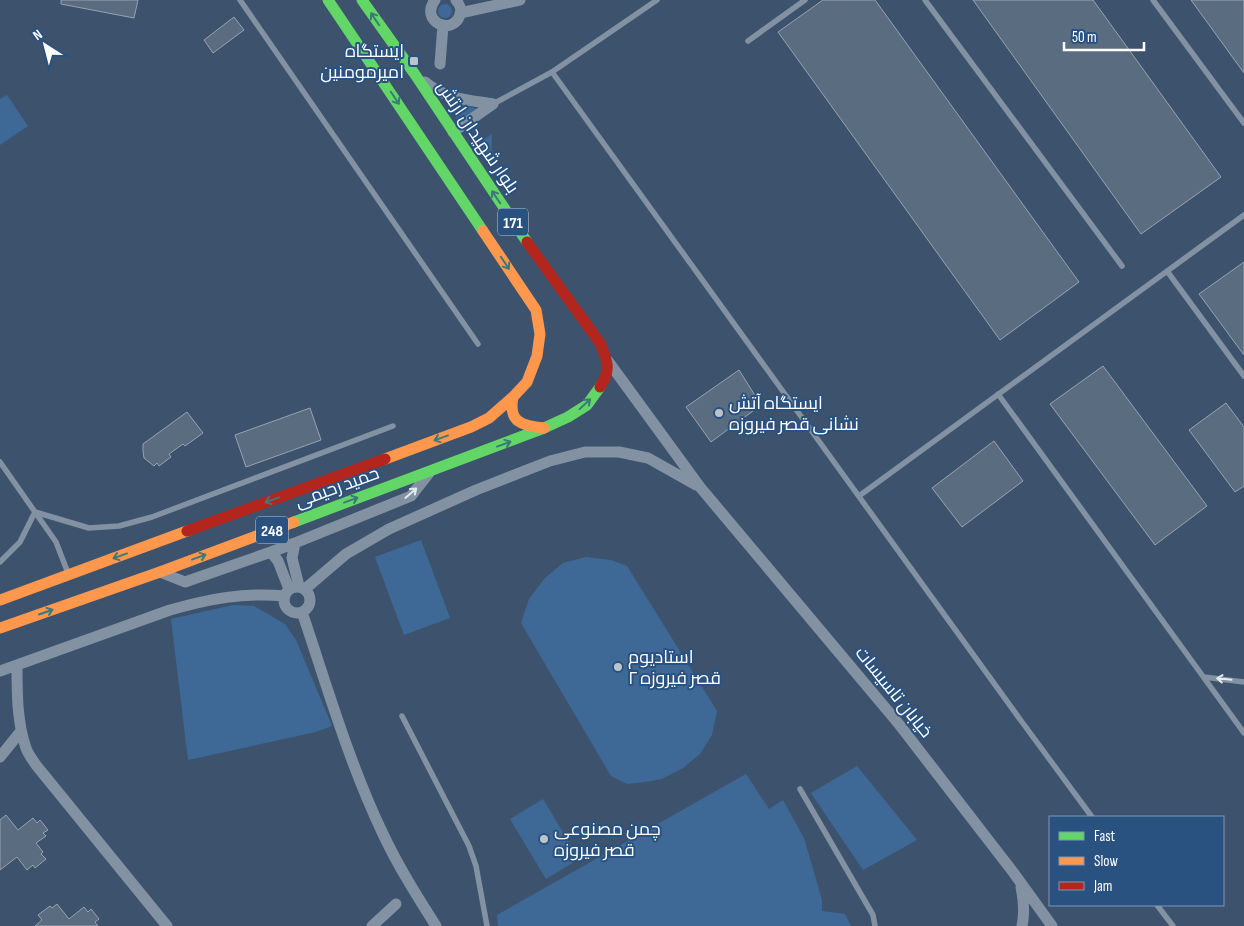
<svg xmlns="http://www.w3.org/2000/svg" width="1244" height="926" viewBox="0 0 1244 926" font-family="'Sofia Sans Condensed',Cairo,sans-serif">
<rect width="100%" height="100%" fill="#3d536d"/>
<path fill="#3e6997" d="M438 11a7 7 0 1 1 14 0a7 7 0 1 1-14 0Z
M7 95 28 126 0 145V99Z
M444 99 480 110 460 124Z
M492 134 491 167 475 146Z
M421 540 450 618 404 635 375 557Z
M586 557 611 560 627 566 717 711 712 735 700 754 683 768 662 779 645 782 627 784 611 776 521 623 529 599 545 578 563 563Z
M233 605 254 606 285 624 296 640 332 726 316 732 188 760 171 619Z
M857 766 917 840 863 870 811 793Z
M746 774 769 809 783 800 804 838 822 900V911L845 914 851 926H498L497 915Z
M543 799 579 859 546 879 510 819Z"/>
<path fill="#5a6c80" stroke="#96a3b2" d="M61 0H138L134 18 61 4Z
M823 0H875L1079 282 1000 340 778 32Z
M973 0H1093L1221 177 1141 234Z
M1191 0H1244V73Z
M234 17 244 30 213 53 204 40Z
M1244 262V355L1199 294Z
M1103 366 1207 506 1155 545 1050 404Z
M739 370 761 405 711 442 686 407Z
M1226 403 1244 427V486L1235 492 1189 430Z
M310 408 321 440 246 467 235 435Z
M187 412 203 433 185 446 183 444 169 454 171 457 159 466 157 463 154 466 144 458 143 451V444Z
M994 441 1023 481 962 527 932 488Z
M6 815 18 830 33 818 37 823 40 820 48 830 43 833 46 836 36 843 43 852 41 854 46 859 35 868 33 865 27 870 17 857 0 870V820Z
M57 904 69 919 84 907 88 912 91 909 99 919 95 922 98 926H35L42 920 38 915 50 906 52 908Z"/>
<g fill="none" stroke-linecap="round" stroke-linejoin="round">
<path stroke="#8392a3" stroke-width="5.5" d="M240 0 478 344
M925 0 1122 266
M1153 0 1244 123
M748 41 805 0
M552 72 1022 722 1092 817
M493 104 552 72 657 0
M1167 271 1244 376
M998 394 1244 733
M0 462 56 542 68 573
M859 496 1244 215
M0 562 20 542 35 512 89 528 119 526 152 517 393 426
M1204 677 1244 682
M402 716 469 846 476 866 487 926
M800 789 873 915 875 926
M1157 905 1173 926"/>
<path stroke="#8392a3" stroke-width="11" d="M435 0C419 21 452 37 460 15 462 9 460 5 456 0
M460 13 520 0
M440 64 443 25
M425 82C445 99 469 100 493 104
M453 132 493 104
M608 361 700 487 898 723 1013 872 1052 926
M271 552 295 543
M160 572 185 582 271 552 278 561 289 589
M299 586 292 558 295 543 411 496 429 473
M284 600a13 13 0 1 1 26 0a13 13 0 1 1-26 0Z
M305 589 346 554 389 529 476 490 550 461 585 452H619L648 458 696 485
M302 612C327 686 349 763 383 834 398 866 417 896 436 926
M17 666C17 693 17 722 26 748 28 754 32 759 36 765L167 926
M0 671 170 610C209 599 244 592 285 596
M0 757 21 731
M1021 887C1024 901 1025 912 1022 926
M372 926 396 904"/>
<path stroke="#63d668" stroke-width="11" d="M328 0 483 231
M362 0 414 73 527 242
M294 522 544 428 568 417 587 405 600 387"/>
<path stroke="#ff974d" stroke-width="11" d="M513 397C508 422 522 426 544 428
M385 459 471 427 489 418 513 397 527 382 537 356 540 334 536 310 483 231
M0 600 187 531
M0 628 160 572 294 522"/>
<path stroke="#b3261e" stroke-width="11" d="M527 242 600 343C607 360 612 370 600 387
M187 531 385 459"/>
</g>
<defs><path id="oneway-shaft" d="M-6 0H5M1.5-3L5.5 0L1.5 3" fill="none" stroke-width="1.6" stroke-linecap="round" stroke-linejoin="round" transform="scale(1.25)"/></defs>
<g stroke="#3a7a7a">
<use href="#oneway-shaft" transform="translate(375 19) rotate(-124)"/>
<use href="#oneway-shaft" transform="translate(395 98) rotate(56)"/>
<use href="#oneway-shaft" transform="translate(496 197) rotate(-124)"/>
<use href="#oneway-shaft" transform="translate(505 263) rotate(56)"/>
<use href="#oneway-shaft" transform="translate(585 404) rotate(-43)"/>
<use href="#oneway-shaft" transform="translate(441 438) rotate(160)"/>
<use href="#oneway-shaft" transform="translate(504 444) rotate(-20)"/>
<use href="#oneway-shaft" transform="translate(272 500) rotate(160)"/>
<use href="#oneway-shaft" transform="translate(351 500) rotate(-20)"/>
<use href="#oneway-shaft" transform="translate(120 556) rotate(160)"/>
<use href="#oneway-shaft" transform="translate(199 557) rotate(-20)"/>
<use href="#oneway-shaft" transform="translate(46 612) rotate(-19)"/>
</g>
<g stroke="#e6e9ed">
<use href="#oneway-shaft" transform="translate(411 493) rotate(-41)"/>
<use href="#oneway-shaft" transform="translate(1224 679) rotate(-174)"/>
</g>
<g fill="#bbc3cc" stroke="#295281" stroke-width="2">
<rect x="409" y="56" width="10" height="10" rx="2.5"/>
<circle cx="719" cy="413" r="5"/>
<circle cx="618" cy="667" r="5"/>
<circle cx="544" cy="839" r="5"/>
</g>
<g text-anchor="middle" stroke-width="4" stroke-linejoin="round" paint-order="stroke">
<g fill="#295281" stroke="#bfcbd9" stroke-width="1">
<rect x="498" y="208.5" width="30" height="27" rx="4"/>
<rect x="256" y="516.5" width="32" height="27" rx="4"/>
</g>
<g font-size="16" font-weight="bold" fill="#fff">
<text x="513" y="228">171</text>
<text x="272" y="536">248</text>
</g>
<g font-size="18" fill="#fff" stroke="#295281" text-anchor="start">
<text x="404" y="57" text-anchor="end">ایستگاه<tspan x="404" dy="21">امیرمومنین</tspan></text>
<text x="729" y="409">ایستگاه آتش<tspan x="729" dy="21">نشانی قصر فیروزه</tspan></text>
<text x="628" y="663">استادیوم<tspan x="628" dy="21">قصر فیروزه ۲</tspan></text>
<text x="554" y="835">چمن مصنوعی<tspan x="554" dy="21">قصر فیروزه</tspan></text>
</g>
<g font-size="18" fill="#fff" stroke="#295281">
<text transform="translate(478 137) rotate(56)" y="6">بلوار شهیدان ارتش</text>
<text transform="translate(337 487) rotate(-20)" y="6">حمید رحیمی</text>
<text transform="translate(894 692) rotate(51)" y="6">خیابان تاسیسات</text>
</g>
</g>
<rect x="1049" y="816" width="175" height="90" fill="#295281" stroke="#7f97b3"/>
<rect x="1059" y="832" width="25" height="8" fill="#63d668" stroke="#7f97b3"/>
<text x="1094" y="841" font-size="15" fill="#ffffff">Fast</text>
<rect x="1059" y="857" width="25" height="8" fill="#ff974d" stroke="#7f97b3"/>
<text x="1094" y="866" font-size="15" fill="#ffffff">Slow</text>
<rect x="1059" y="882" width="25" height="8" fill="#b3261e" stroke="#7f97b3"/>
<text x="1094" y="891" font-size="15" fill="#ffffff">Jam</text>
<g transform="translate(45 45) rotate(324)" stroke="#295281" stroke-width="4" paint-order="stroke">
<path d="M0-4L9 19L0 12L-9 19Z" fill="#ffffff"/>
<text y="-8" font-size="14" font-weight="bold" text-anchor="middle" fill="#ffffff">N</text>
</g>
<path d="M1064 42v8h80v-8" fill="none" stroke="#ffffff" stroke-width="2.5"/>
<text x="1072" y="42" font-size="15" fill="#ffffff" stroke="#295281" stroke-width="4" paint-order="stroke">50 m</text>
</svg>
